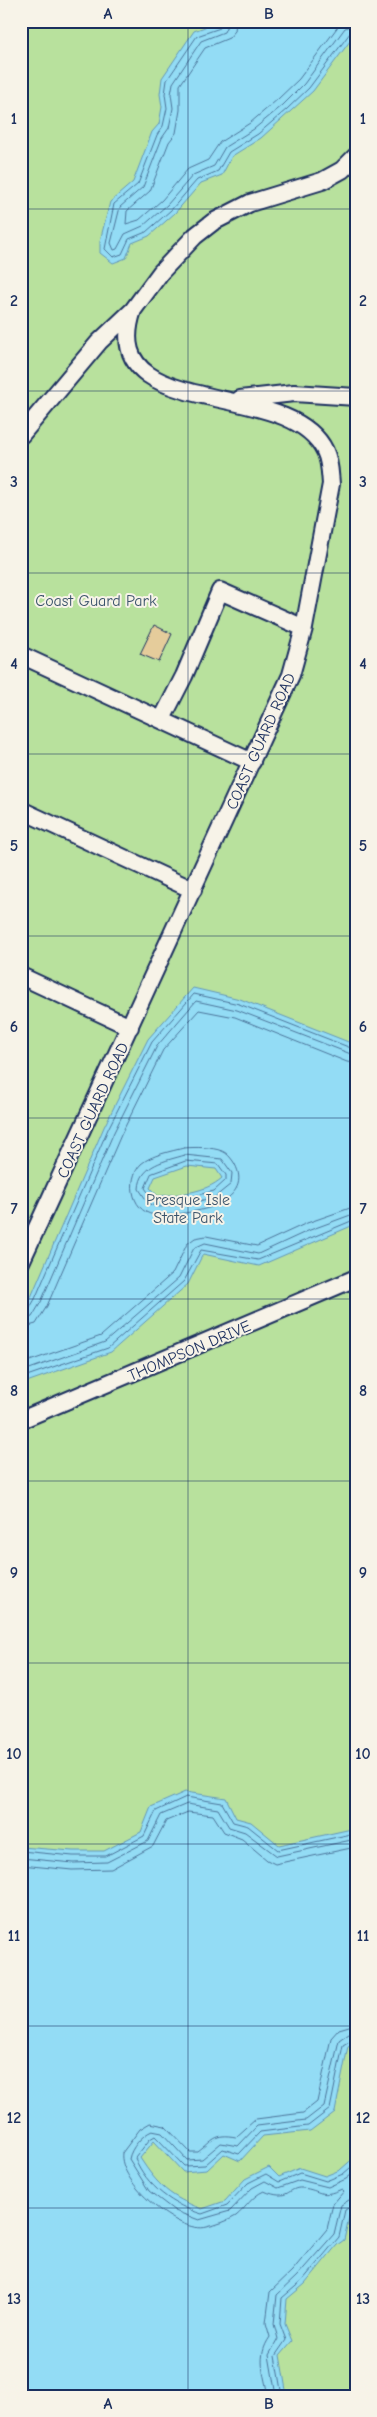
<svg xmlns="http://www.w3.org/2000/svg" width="377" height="2417" viewBox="0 0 377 2417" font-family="'Comic Neue',sans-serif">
<rect width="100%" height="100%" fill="#f7f3e8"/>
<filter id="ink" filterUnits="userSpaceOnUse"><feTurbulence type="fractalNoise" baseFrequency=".02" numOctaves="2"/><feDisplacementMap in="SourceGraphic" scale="10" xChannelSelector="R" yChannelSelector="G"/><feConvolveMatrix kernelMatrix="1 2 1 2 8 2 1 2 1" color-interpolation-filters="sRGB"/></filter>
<g filter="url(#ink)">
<path fill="#b8e19d" stroke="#6a887e" d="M21 21H356V2396H21Z"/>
<path fill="#93dcf5" stroke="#6397b9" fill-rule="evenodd" d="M221 21H356V33L313 91 261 138 232 156 222 175 201 183 175 213 149 236 132 243 126 258 113 263 100 253V241L110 202 133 182 152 132 159 124 162 107 160 94 162 78 194 31Z
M193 988 240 999 356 1045V1224L259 1266 203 1254 188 1284 111 1352 21 1384V1313L31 1297 104 1127 148 1039ZM187 1166 216 1169 222 1178C205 1193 180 1194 158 1196L150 1188 155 1177Z
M185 1792 226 1798 236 1818 251 1822 279 1845 356 1828V2041L348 2046 335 2112 310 2131 263 2136 240 2161 224 2154 207 2170 183 2172 154 2141 140 2158C158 2186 170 2197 202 2209L225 2201 245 2179 269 2167 279 2177 300 2168 325 2176 340 2170 356 2156V2208L350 2212 344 2240 337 2245 305 2284 287 2299 285 2324 292 2341 280 2355 287 2396H21V1847L73 1851H104L141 1832 151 1807Z"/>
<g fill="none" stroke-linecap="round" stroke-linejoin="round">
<path stroke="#4b749a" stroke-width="1" d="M223 21 220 28 197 36 167 80 165 94 167 108 163 126 157 135 138 184 114 204 105 249 113 257 122 254 129 239 146 232 171 210 197 180 218 171 229 152 258 134 287 109 309 88 350 33 356 31
M229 21 224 32 201 41 173 83 171 94 173 108 169 128 162 138 143 187 120 207 111 243 114 250 117 249 125 234 143 226 167 205 193 175 214 166 225 147 254 129 283 105 304 84 345 28 356 24
M236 21 235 31 229 38 205 48 180 85V110L176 133 169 142 150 191 127 211 126 224 139 220 162 200 188 169 208 160 220 142 250 123 278 99 299 79 342 21
M184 1148C195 1147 212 1147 222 1151 227 1153 230 1157 233 1161 244 1178 239 1192 222 1202 209 1211 175 1215 159 1215 132 1216 125 1180 141 1164 151 1155 172 1151 184 1148Z
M185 1155 222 1159 232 1173 231 1184 215 1197 187 1204 159 1207 149 1204 139 1189C140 1164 166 1161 185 1155Z
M186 1161 218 1164 226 1175V1180L214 1191 185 1198 154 1200 145 1188 151 1174Z
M21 1315 27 1313 35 1299 108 1129 152 1042 194 994 239 1004 356 1050
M21 1321 32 1317 41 1302 114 1132 157 1046 196 1001 237 1010 356 1056
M21 1328 36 1324 47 1306 121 1135 163 1050 199 1010 235 1017 347 1062 356 1063
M21 1364 101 1336 173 1273 187 1244 195 1238 206 1236 257 1246 307 1223 356 1206
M21 1372 105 1342 179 1278 194 1248 205 1243 258 1254 310 1230 356 1213
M21 1378 108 1348 184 1281 201 1250 258 1260 356 1219
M21 1851 73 1856H106L144 1836 156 1811 186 1797 222 1803 233 1822 248 1826 278 1850 356 1833
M21 1858 73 1863 107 1862 148 1841 161 1815 187 1804 218 1809 229 1827 245 1832 277 1856 356 1839
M21 1865 72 1870 111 1869 153 1846 166 1821 188 1812 213 1815 224 1832 242 1839 267 1860 275 1864 356 1847
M356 2031 349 2033 339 2040 324 2106 306 2120 257 2126 238 2146 221 2143 202 2159 187 2160 162 2133 152 2131C142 2135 131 2148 129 2159L149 2191 175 2211 199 2220 230 2211 252 2188 265 2181 278 2188 300 2180 328 2187 346 2179 356 2171
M356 2037 343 2045 330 2109 308 2126 260 2132 239 2154 223 2149 205 2165 184 2166 155 2136 150 2139 135 2158C146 2186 174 2206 202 2214L227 2205 248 2183 266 2174 279 2182 300 2173 326 2181 343 2174 356 2163
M268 2396C264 2373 256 2357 270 2337L266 2323 270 2292 292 2271 327 2229 333 2204 344 2191 342 2189C319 2199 322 2190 302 2188 287 2187 290 2202 264 2191 252 2196 246 2208 236 2216 228 2221 216 2225 207 2227 179 2235 118 2182 122 2153L140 2129 150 2123 165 2126 190 2152H198C214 2140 214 2133 236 2137L256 2119 303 2113 317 2102 331 2038 339 2029 356 2024
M276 2396 269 2355 278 2339 274 2324 277 2295 297 2276 334 2234 341 2205 349 2200 356 2198
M282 2396 275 2356 286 2340 280 2324 282 2298 302 2281 339 2237 345 2210 356 2204"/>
</g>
<path fill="#e5cc9b" stroke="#1b2f5e" d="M154 625 172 634 159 662 140 654Z"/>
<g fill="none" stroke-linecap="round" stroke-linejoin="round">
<defs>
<path id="minor" d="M240 399 294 393 356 397
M21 435 99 342 133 310 161 272 195 236 213 222 250 203 322 181 342 170 356 156
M21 655 252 762
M162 719 184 676 220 591 304 628
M21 810 193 890
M21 976 130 1027
M21 1262 291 675 304 628 331 484C330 473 330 461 325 451 289 375 95 424 133 310
M21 1420 356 1278"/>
</defs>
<use href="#minor" stroke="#1b2f5e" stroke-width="20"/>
<use href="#minor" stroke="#f7f3e8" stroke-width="16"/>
</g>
</g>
<path fill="none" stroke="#1b2f5e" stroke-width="1" stroke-opacity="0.55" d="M188 21V2396M21 209H356M21 391H356M21 573H356M21 754H356M21 936H356M21 1118H356M21 1299H356M21 1481H356M21 1663H356M21 1844H356M21 2026H356M21 2208H356"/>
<g text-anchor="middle" stroke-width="4" stroke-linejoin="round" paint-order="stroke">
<g font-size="16" fill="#3a536b" stroke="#f7f3e8">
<text x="96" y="606">Coast Guard Park</text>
<text x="188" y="1205">Presque Isle<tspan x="188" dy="18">State Park</tspan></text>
</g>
<g font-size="16" fill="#1b2f5e" stroke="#f7f3e8">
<text transform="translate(260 741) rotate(-66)" y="6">COAST GUARD ROAD</text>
<text transform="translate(92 1110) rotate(-65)" y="6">COAST GUARD ROAD</text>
<text transform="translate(189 1350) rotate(-23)" y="6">THOMPSON DRIVE</text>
</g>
</g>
<rect width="377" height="2417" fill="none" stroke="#f7f3e8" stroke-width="55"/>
<rect x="28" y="28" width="322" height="2362" fill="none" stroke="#1b2f5e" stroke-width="2"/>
<g font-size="16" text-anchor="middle" font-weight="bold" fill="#1b2f5e">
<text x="108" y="19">A</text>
<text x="269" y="19">B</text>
<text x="14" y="124">1</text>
<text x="363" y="124">1</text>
<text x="14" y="306">2</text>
<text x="363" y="306">2</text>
<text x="14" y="487">3</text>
<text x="363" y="487">3</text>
<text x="14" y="669">4</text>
<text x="363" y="669">4</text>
<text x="14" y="851">5</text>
<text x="363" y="851">5</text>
<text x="14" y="1032">6</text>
<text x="363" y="1032">6</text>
<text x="14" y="1214">7</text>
<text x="363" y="1214">7</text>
<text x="14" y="1396">8</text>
<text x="363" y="1396">8</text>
<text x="14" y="1578">9</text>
<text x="363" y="1578">9</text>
<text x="14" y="1759">10</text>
<text x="363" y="1759">10</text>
<text x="14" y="1941">11</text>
<text x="363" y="1941">11</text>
<text x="14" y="2123">12</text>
<text x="363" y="2123">12</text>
<text x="14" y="2304">13</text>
<text x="363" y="2304">13</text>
<text x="108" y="2409">A</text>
<text x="269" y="2409">B</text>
</g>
</svg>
